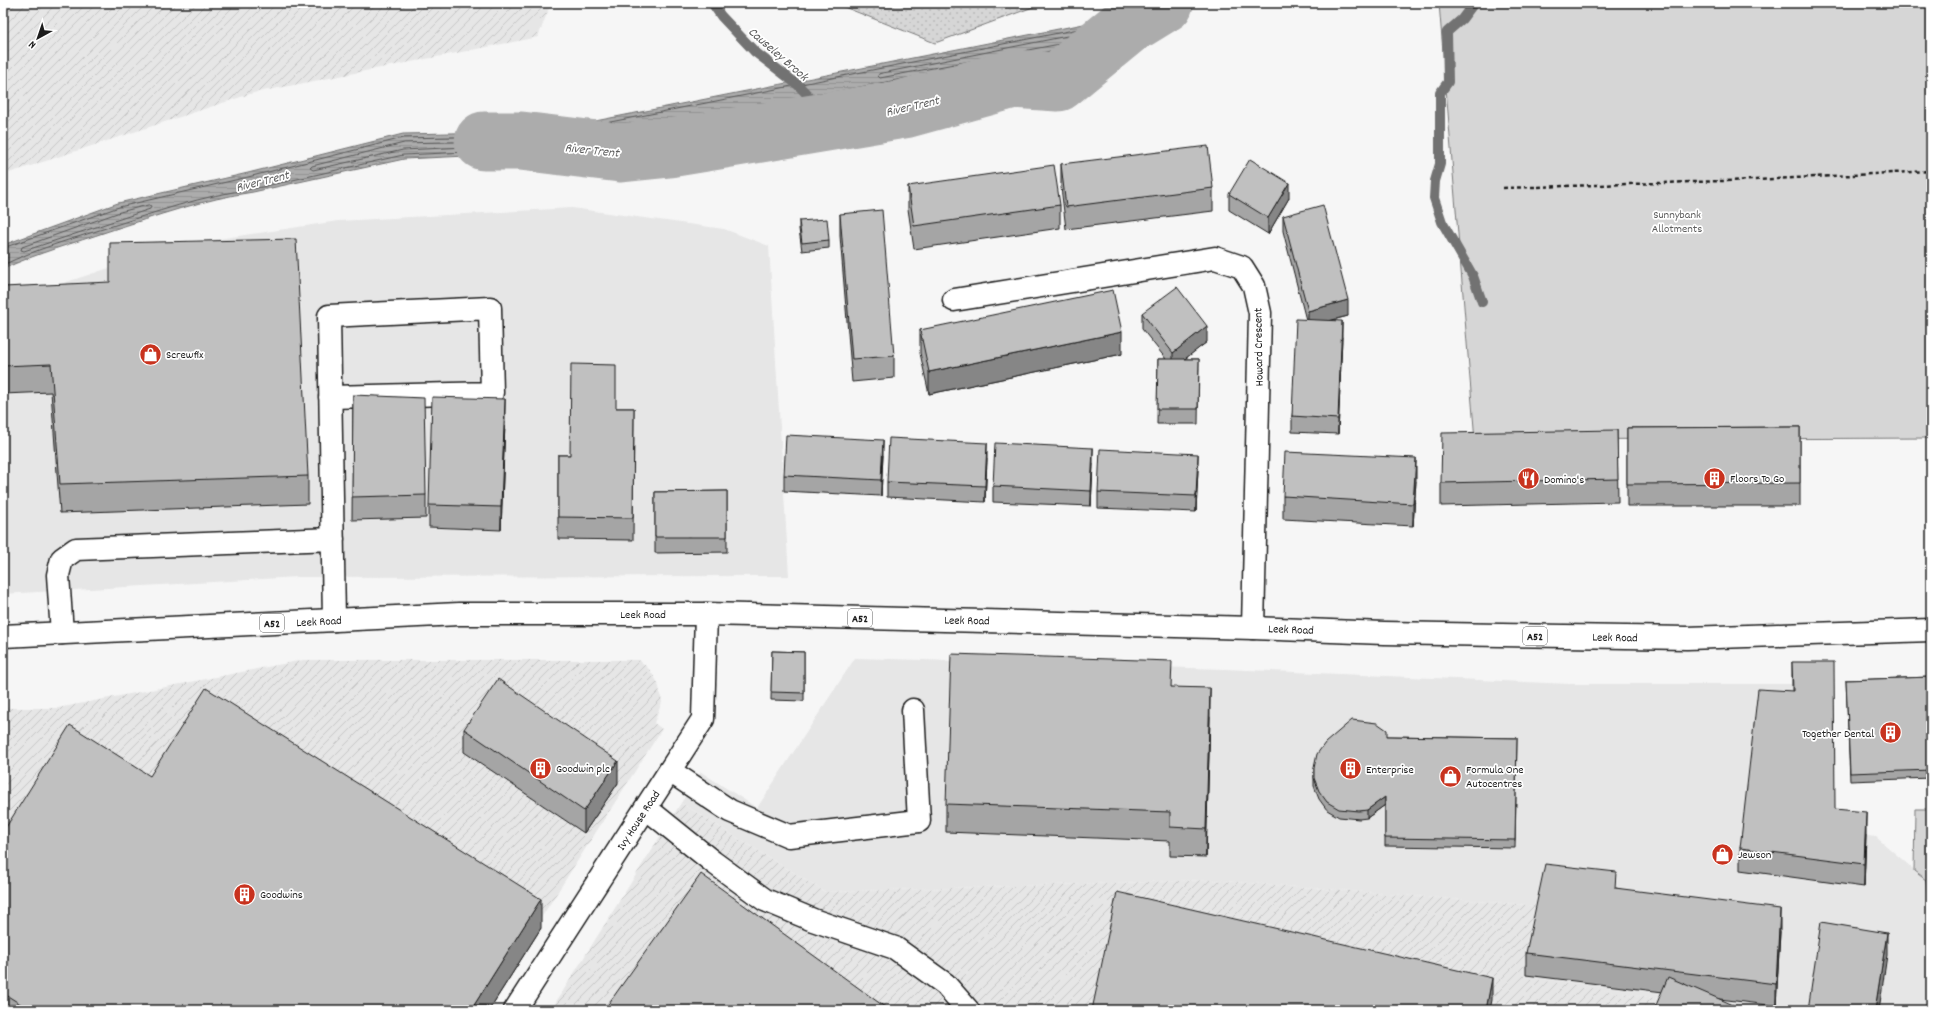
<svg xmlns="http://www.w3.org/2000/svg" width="1934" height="1013" viewBox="0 0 1934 1013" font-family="Dekko,sans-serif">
<defs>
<pattern id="industrial-furrows" width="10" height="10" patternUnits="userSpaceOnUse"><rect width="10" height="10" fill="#e6e6e6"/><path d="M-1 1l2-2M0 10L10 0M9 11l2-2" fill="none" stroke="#c5c5c5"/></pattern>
<pattern id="park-dots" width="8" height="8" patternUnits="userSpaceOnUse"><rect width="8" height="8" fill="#d6d6d6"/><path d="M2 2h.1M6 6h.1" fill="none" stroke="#b7b7b7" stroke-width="1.8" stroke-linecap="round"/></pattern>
<pattern id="water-rules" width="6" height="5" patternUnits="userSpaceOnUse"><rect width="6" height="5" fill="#acacac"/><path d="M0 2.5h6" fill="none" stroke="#939393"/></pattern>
</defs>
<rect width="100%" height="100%" fill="#f6f6f6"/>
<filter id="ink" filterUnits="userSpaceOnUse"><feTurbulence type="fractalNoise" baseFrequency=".025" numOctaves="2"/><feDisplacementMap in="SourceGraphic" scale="8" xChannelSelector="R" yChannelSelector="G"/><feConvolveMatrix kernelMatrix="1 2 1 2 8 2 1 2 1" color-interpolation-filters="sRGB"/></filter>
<g filter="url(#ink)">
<path fill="#e6e6e6" d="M572 208 724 229 769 246 789 576 298 577 3 594V306L9 301 179 245 338 221Z
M855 658 1225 669 1570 684H1834L1835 832 1876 837 1926 880 1931 927V1010H1663L1668 1000 1525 979 1540 906 1210 880 825 892 681 803 701 772 757 808Z"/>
<path fill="url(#industrial-furrows)" d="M3 3H551L538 37 253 93 3 175Z
M303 660H639L649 669 658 683 662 702 654 723 662 729 482 1010H3V708H58Z
M681 803 825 892 1210 880 1540 906 1525 978 1668 1000 1663 1010H551Z"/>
<path fill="#d6d6d6" stroke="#797979" d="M1439 3H1931V438L1475 440Z
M1915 809H1931V927L1926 880 1914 871Z"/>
<path fill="url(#park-dots)" stroke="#797979" d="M834 3H1044L935 43Z"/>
<path fill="url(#water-rules)" stroke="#727272" d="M1146 3H1191L1121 41 531 153 404 159 253 192C204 199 156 216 109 231 74 243 37 253 3 269V245L118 203 248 173 403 134 545 131 1134 14Z"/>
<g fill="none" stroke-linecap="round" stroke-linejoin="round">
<path stroke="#565656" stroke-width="1" d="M1124 25 1126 29 1118 33 880 78 878 76 879 74Z
M509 141 511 143 509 145 403 150 313 170 310 168 312 166 404 143Z
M149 205 151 206 150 209 24 251 21 250 22 247 120 212Z
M3 248 119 207 248 177 403 138 545 135 1134 18 1147 7 1148 3
M3 265C36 249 72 239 106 228 154 213 203 195 253 189L403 155 531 149 1119 38 1182 3"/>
<path stroke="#727272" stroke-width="10" d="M712 3 721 16 755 52 798 85 832 120
M1474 3 1462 19 1447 32 1448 82 1440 93V164L1435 181 1434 198 1442 222 1473 276 1482 302"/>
<path stroke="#acacac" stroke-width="59" d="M484 141H521L621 153 670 148 904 109 1013 79 1058 82 1125 27 1164 3"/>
<defs>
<path id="minor" d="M954 300 1215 258 1242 267 1254 286 1260 313 1253 628
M330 397 492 393 490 308 329 316 334 620
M62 633 58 575 62 559 76 549 333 539
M670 771 730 811 789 836 919 821 913 710
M646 808 713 862 765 900 813 920 895 948 945 984 968 1010
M515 1010 703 719 706 614"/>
<path id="highway" d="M3 636 459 614H706L1253 628 1384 633 1687 638 1931 630"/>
</defs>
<use href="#minor" stroke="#1c1c1c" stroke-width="25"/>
<use href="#highway" stroke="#1c1c1c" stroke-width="25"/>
<path stroke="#1c1c1c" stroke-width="2.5" stroke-dasharray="4 3" stroke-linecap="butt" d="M1503 188 1755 180 1931 171"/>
<use href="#minor" stroke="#fff" stroke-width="22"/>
<use href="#highway" stroke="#fff" stroke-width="22"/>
</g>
<path fill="#a5a5a5" stroke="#1c1c1c" d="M1061 164 1213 188V211L1066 229 1061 187Z
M908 186 1060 205V228L914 249 908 209Z
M1229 194 1289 198 1268 234 1229 210Z
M840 214 894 356V378L852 382 840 236Z
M1283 216 1348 316 1329 321 1342 337 1338 434 1292 432V416L1306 320 1283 231Z
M799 221 829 240V248L802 251 799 229Z
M3 287 308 476V504L60 513 51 392 3 394Z
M1142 313 1207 342 1184 359H1199L1198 424H1157L1158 359H1166L1142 329Z
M920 330 1122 354 929 394 920 353Z
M353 395 426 495V518L352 520Z
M616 408H634L633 540 558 539V455H570Z
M505 422 501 530 429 527V505Z
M1800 427V506H1627V428Z
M1617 430 1618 502 1441 506V483Z
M883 455 881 496 784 491V475Z
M987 459 985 502 887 497V482Z
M1093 464 1091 506 993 502V486Z
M1198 469 1196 512 1098 508V492Z
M1416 481 1413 526 1283 519V496Z
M727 491V552L655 553V492Z
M772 651 804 652V701L771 700Z
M1792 662 1835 809 1866 835 1864 887 1740 870V848L1792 691Z
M1931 677V778L1850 781 1846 680Z
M1172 687 1210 717 1206 857 1170 856V841L946 832V804Z
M464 729 618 783 584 833 464 752Z
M1387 736 1517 738 1515 848 1385 846V805L1367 818 1359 819 1339 817 1327 810 1319 799 1314 786V768Z
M150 776 541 928 489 1010H3V832Z
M1616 888 1780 932 1776 1006 1526 975V953Z"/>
<path fill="#868686" stroke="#1c1c1c" d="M1289 183V198L1268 234V218Z
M1348 300V316L1308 326V311Z
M1342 321V337L1338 434V419Z
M1207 326V342L1173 368V353Z
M1122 332V354L929 394V372Z
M505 399V422L501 530V507Z
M883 440V455L881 496V480Z
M987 443V459L985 502V486Z
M1093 448V464L1091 506V491Z
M1198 454V469L1196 512V496Z
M1416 458V481L1413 526V504Z
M1210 688V717L1206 857V829Z
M618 761V783L584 833V811Z
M1385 797V805L1367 818V810Z
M1866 812V835L1864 887V864Z
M541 899V928L489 1010H471Z
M1780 909V932L1776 1006V984Z
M1887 933V955L1879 1010H1875Z
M1492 978V1000L1490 1010H1486Z"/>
<path fill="#c0c0c0" stroke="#1c1c1c" d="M1208 146 1213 188 1066 207 1061 164Z
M1250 159 1289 183 1268 218 1229 194Z
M1054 165 1060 205 914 226 908 186Z
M1323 205 1348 300 1308 311 1283 216Z
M882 210 894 356 852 359 840 214Z
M827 219 829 240 802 243 799 221Z
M296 239 308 476 60 484 51 364 3 366V287L110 282V243Z
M1177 287 1207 326 1173 353 1142 313Z
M1113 290 1122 332 929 372 920 330Z
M1296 319 1342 321 1338 419 1292 416Z
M1158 359H1199L1198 409H1157Z
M571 364 616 365V408H634L633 518 558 517V455H570Z
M353 395 424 398 426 495 352 497Z
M432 397 505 399 501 507 429 505Z
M1800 427V483L1627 484V428Z
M1617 430 1618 479 1441 483 1442 433Z
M786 435 883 440 881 480 784 475Z
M889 438 987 443 985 486 887 482Z
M995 443 1093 448 1091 491 993 486Z
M1100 449 1198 454 1196 496 1098 492Z
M1285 452 1416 458 1413 504 1283 496Z
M727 491V537H655V492Z
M772 651 804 652V693L771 692Z
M951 654 1172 661 1171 687 1210 688 1206 829 1170 827V812L946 804Z
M1792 662H1834L1835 809 1866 812 1864 864 1740 848 1758 689 1793 691Z
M1931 677V770L1850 773 1846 680Z
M498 679 618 761 584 811 464 729Z
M206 688 541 899 471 1010H30L3 993V832L70 725 150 776Z
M1352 720 1377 723 1387 730V736L1517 738 1515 840 1385 838V797L1367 810 1359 811 1339 809 1327 802 1319 791 1314 778V768L1317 754 1325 743Z
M1545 864 1616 872 1615 888 1780 909 1776 984 1526 953Z
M701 874 889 1010H604Z
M1117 892 1492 978 1486 1010H1092Z
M1821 922 1887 933 1875 1010H1808Z
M1668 977 1745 1010H1654Z"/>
</g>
<defs>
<symbol id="shop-disc" viewBox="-11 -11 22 22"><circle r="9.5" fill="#c8321e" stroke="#fff"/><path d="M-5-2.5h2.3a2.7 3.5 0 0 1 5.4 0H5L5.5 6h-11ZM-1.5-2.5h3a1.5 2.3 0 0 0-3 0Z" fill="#fff"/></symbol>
<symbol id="building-disc" viewBox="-11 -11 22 22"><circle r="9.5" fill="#c8321e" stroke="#fff"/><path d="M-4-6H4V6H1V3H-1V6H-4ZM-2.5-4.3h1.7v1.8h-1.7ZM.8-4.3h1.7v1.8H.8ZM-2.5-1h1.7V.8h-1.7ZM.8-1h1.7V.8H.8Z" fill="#fff"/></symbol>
<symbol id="restaurant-disc" viewBox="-11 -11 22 22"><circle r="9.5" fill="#c8321e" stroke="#fff"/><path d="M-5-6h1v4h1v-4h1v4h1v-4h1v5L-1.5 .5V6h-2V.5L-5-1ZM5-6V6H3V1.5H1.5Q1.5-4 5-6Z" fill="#fff"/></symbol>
</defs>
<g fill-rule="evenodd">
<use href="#shop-disc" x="138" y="342" width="25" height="25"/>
<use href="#building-disc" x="1702" y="466" width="25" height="25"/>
<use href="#restaurant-disc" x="1516" y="466" width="25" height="25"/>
<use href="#building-disc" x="1878" y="720" width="25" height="25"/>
<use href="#building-disc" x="528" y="756" width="25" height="25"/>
<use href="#building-disc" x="1338" y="756" width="25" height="25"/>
<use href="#shop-disc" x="1438" y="764" width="25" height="25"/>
<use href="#shop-disc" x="1710" y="842" width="25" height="25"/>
<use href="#building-disc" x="232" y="882" width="25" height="25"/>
</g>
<g text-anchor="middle" stroke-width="3.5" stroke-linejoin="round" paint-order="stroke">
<g fill="#fff" stroke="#606060" stroke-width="1">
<rect x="848" y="609" width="24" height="18" rx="3"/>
<rect x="260" y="614" width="24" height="18" rx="3"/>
<rect x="1523" y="627" width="24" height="18" rx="3"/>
</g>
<g font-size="11" font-weight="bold" fill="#1c1c1c">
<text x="860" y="622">A52</text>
<text x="272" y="627">A52</text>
<text x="1535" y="640">A52</text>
</g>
<g font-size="12" fill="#5d5d5d" stroke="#fff">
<text x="1677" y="218">Sunnybank<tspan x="1677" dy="14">Allotments</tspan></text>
</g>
<g font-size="12" fill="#1c1c1c" stroke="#fff">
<text transform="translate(1258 347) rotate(-91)" y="4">Howard Crescent</text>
<text x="643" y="618">Leek Road</text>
<text transform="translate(967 620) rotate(1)" y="4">Leek Road</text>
<text transform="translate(319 621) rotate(-3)" y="4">Leek Road</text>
<text transform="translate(1291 629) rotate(2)" y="4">Leek Road</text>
<text transform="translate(1615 637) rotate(1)" y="4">Leek Road</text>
<text transform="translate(638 820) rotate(-57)" y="4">Ivy House Road</text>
</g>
<g font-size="12" fill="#1c1c1c" stroke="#fff" text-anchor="start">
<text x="166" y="358">Screwfix</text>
<text x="1730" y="482">Floors To Go</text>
<text x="1544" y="483">Domino's</text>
<text x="1874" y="737" text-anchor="end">Together Dental</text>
<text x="556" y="772">Goodwin plc</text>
<text x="1366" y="773">Enterprise</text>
<text x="1466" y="773">Formula One<tspan x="1466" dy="14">Autocentres</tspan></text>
<text x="1738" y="858">Jewson</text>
<text x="260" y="898">Goodwins</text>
</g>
<g font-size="13" font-style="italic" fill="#5d5d5d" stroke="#fff">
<text transform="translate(779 53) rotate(41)" y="5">Causeley Brook</text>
<text transform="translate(912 105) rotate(-13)" y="5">River Trent</text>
<text transform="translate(592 149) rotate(6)" y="5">River Trent</text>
<text transform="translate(262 180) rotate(-14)" y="5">River Trent</text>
</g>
</g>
<rect width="1934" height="1013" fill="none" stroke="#fff" stroke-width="16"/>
<rect x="8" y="8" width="1918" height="997" fill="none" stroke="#1c1c1c" stroke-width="1.5" filter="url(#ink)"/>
<g transform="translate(38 38) rotate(220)" stroke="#ffffff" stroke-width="3" paint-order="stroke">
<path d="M0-3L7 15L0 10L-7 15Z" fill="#1c1c1c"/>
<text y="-6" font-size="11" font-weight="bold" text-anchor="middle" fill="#1c1c1c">N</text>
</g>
</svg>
